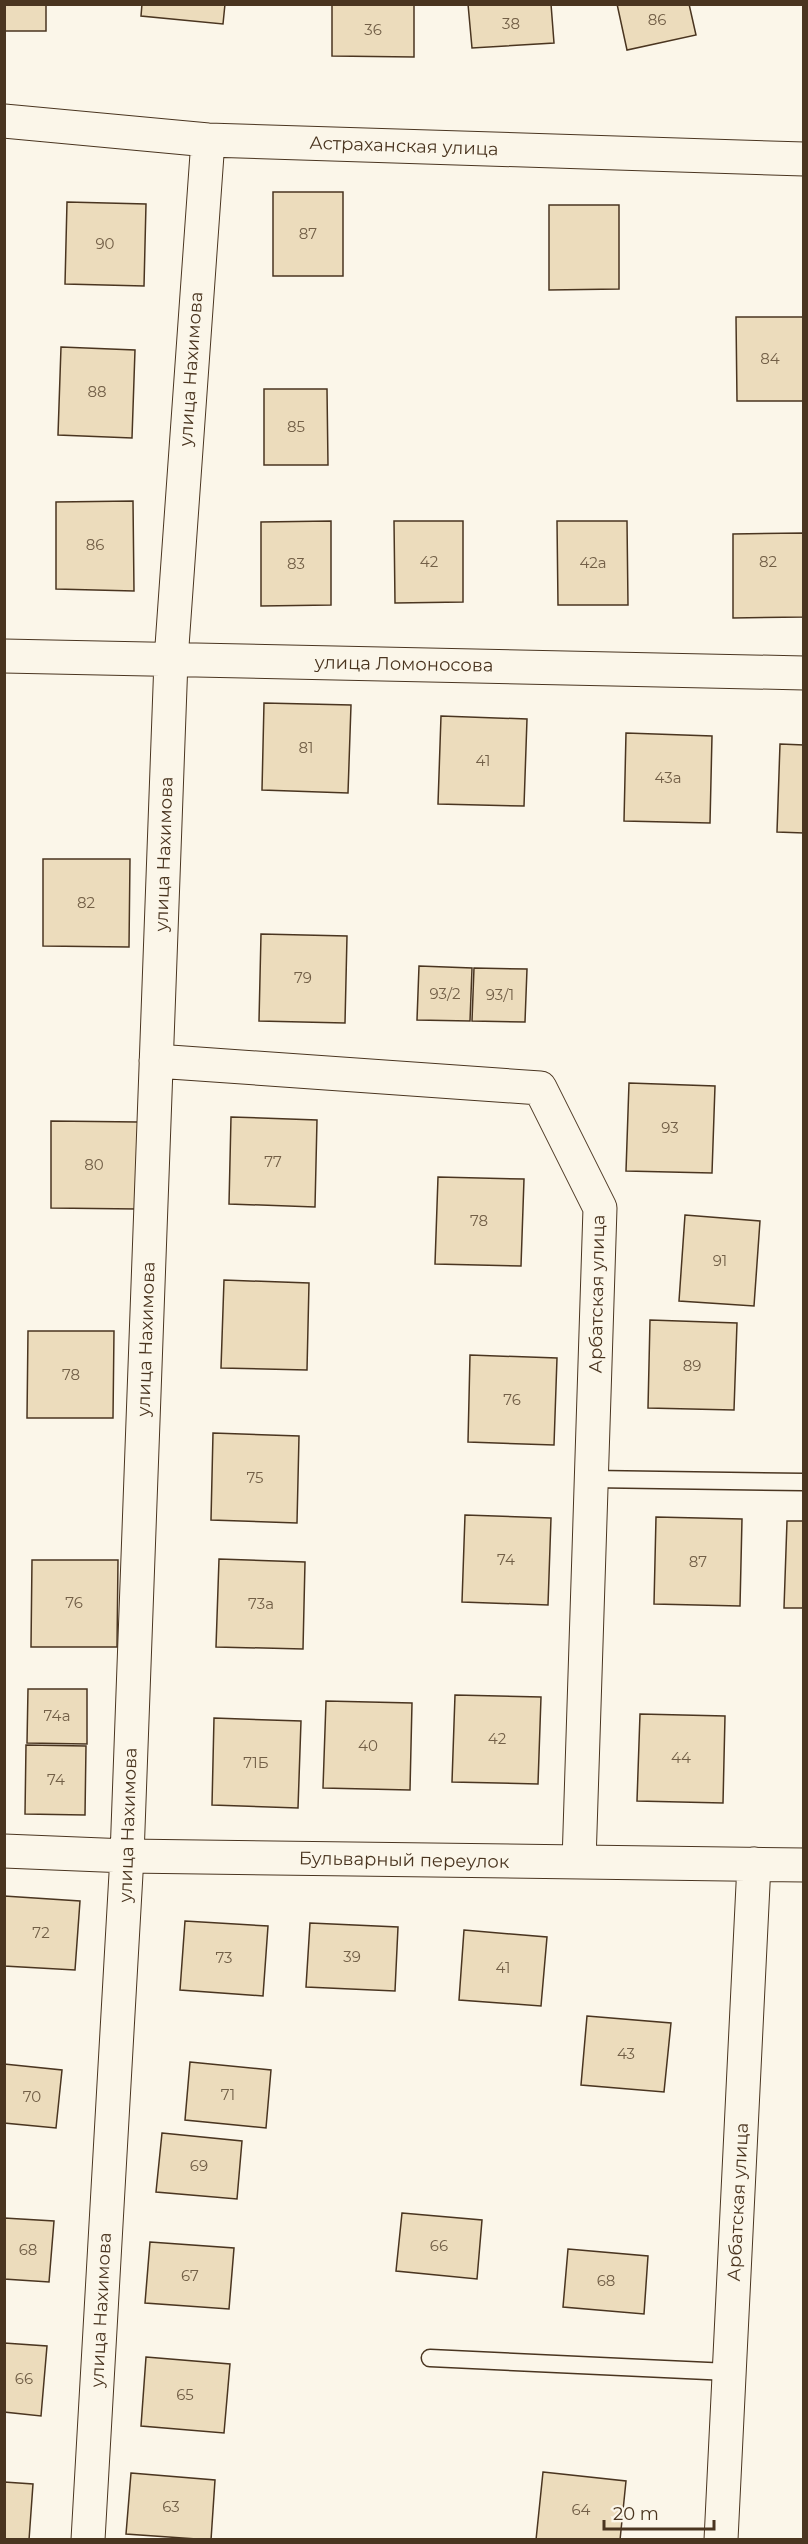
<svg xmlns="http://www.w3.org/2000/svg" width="808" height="2544" viewBox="0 0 808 2544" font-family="Montserrat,sans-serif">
<rect width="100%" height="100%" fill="#fbf6e9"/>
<path fill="#ecdcbc" stroke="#4a3520" stroke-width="1.5" d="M4 4H46V31H4Z
M142 4H225L223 24 141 16Z
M332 4H414V57L332 56Z
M468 4H551L554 43 472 48Z
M617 4H689L696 35 627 50Z
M273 192H343V276H273Z
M67 202 146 204 144 286 65 284Z
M549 205H619V289L549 290Z
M736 317H804V401H737Z
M61 347 135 350 132 438 58 435Z
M264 389H327L328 465H264Z
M133 501 134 591 56 589V502Z
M331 521V605L261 606V522Z
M394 521H463V602L395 603Z
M557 521H627L628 605H558Z
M803 533 804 617 733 618V534Z
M264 703 351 705 348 793 262 790Z
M441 716 527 719 524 806 438 804Z
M626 733 712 736 710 823 624 821Z
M780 744 804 745V833L777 832Z
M43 859H130L129 947 43 946Z
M261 934 347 936 345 1023 259 1021Z
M419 966 472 968 470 1021 417 1020Z
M474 968 527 969 525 1022 472 1021Z
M629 1083 715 1086 712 1173 626 1171Z
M231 1117 317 1120 315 1207 229 1204Z
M51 1121 138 1122 137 1209 51 1208Z
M438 1177 524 1179 521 1266 435 1264Z
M685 1215 760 1221 754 1306 679 1301Z
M224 1280 309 1283 307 1370 221 1368Z
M650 1320 737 1323 734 1410 648 1408Z
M28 1331H114L113 1418H27Z
M470 1355 557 1358 554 1445 468 1442Z
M213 1433 299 1436 297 1523 211 1520Z
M465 1515 551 1518 548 1605 462 1602Z
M656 1517 742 1519 740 1606 654 1604Z
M787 1521H804V1608H784Z
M219 1559 305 1562 303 1649 216 1647Z
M32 1560H118L117 1647H31Z
M28 1689H87V1744L27 1743Z
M455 1695 541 1697 538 1784 452 1782Z
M326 1701 412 1703 410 1790 323 1788Z
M640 1714 725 1716 723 1803 637 1801Z
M214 1718 301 1721 298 1808 212 1805Z
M26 1745 86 1746 85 1815 25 1814Z
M4 1896 80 1901 75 1970 4 1966Z
M185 1921 268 1926 263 1996 180 1990Z
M310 1923 398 1927 395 1991 306 1987Z
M464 1930 547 1937 541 2006 459 2000Z
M587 2016 671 2023 664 2092 581 2085Z
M190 2062 271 2070 266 2128 185 2120Z
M4 2064 62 2070 56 2128 4 2123Z
M162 2133 242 2141 237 2199 156 2192Z
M402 2213 482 2220 477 2279 396 2271Z
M4 2218 54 2221 49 2282 4 2279Z
M150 2242 234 2248 229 2309 145 2303Z
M568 2249 648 2256 644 2314 563 2307Z
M4 2343 47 2346 41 2416 4 2412Z
M146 2357 230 2364 224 2433 141 2426Z
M543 2472 626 2481 620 2540H536Z
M131 2473 215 2480 211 2540 126 2534Z
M4 2482 33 2484 29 2540H4Z"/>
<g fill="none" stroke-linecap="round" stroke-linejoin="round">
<defs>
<path id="service" d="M591 1479 804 1482
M430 2358 729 2372"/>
<path id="minor" d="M4 121 208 140 804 159
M4 656 804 673
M156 1061 540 1088 600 1208 579 1862
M4 1851 127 1856 804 1865
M88 2540 127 1856 171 660 208 140
M721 2540 754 1864"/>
</defs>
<use href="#service" stroke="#4a3520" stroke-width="19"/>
<use href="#minor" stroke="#4a3520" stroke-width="35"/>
<use href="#service" stroke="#fbf6e9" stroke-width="16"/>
<use href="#minor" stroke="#fbf6e9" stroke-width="33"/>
</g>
<g text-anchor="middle" stroke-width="4.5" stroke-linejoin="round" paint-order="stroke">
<g font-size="15" fill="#725f47">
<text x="657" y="25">86</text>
<text x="511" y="29">38</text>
<text x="373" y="35">36</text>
<text x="308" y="239">87</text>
<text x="105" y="249">90</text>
<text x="770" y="364">84</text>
<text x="97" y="397">88</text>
<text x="296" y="432">85</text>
<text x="95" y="550">86</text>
<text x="429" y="567">42</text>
<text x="768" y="567">82</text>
<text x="593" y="568">42а</text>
<text x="296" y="569">83</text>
<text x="306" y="753">81</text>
<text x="483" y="766">41</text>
<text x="668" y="783">43а</text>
<text x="86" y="908">82</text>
<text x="303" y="983">79</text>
<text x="445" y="999">93/2</text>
<text x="500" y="1000">93/1</text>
<text x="670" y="1133">93</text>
<text x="273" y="1167">77</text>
<text x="94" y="1170">80</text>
<text x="479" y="1226">78</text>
<text x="720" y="1266">91</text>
<text x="692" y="1371">89</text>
<text x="71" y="1380">78</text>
<text x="512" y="1405">76</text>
<text x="255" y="1483">75</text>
<text x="506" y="1565">74</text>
<text x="698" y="1567">87</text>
<text x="74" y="1608">76</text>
<text x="261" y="1609">73а</text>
<text x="57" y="1721">74а</text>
<text x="497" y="1744">42</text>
<text x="368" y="1751">40</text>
<text x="681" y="1763">44</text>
<text x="256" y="1768">71Б</text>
<text x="56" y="1785">74</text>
<text x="41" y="1938">72</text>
<text x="352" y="1962">39</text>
<text x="224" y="1963">73</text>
<text x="503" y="1973">41</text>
<text x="626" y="2059">43</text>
<text x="228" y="2100">71</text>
<text x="32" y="2102">70</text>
<text x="199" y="2171">69</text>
<text x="439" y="2251">66</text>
<text x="28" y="2255">68</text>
<text x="190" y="2281">67</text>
<text x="606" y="2286">68</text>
<text x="24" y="2384">66</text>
<text x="185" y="2400">65</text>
<text x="171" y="2512">63</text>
<text x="581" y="2515">64</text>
</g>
<g font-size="18" fill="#4a3520" stroke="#fbf6e9">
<text transform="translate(404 146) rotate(2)" y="6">Астраханская улица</text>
<text transform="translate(191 369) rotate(-86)" y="6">улица Нахимова</text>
<text transform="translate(404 664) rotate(1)" y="6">улица Ломоносова</text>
<text transform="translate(164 854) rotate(-88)" y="6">улица Нахимова</text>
<text transform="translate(597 1294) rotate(-89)" y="6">Арбатская улица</text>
<text transform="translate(146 1339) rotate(-88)" y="6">улица Нахимова</text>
<text transform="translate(128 1825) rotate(-88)" y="6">улица Нахимова</text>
<text transform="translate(404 1860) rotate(1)" y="6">Бульварный переулок</text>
<text transform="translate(738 2202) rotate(-87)" y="6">Арбатская улица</text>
<text transform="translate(101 2310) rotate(-87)" y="6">улица Нахимова</text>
</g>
</g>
<rect width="808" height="2544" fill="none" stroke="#4a3520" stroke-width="12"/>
<path d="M604 2520v9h110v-9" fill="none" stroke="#4a3520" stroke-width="3"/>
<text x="613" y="2520" font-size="18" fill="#4a3520" stroke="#fbf6e9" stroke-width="4.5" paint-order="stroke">20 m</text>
</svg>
